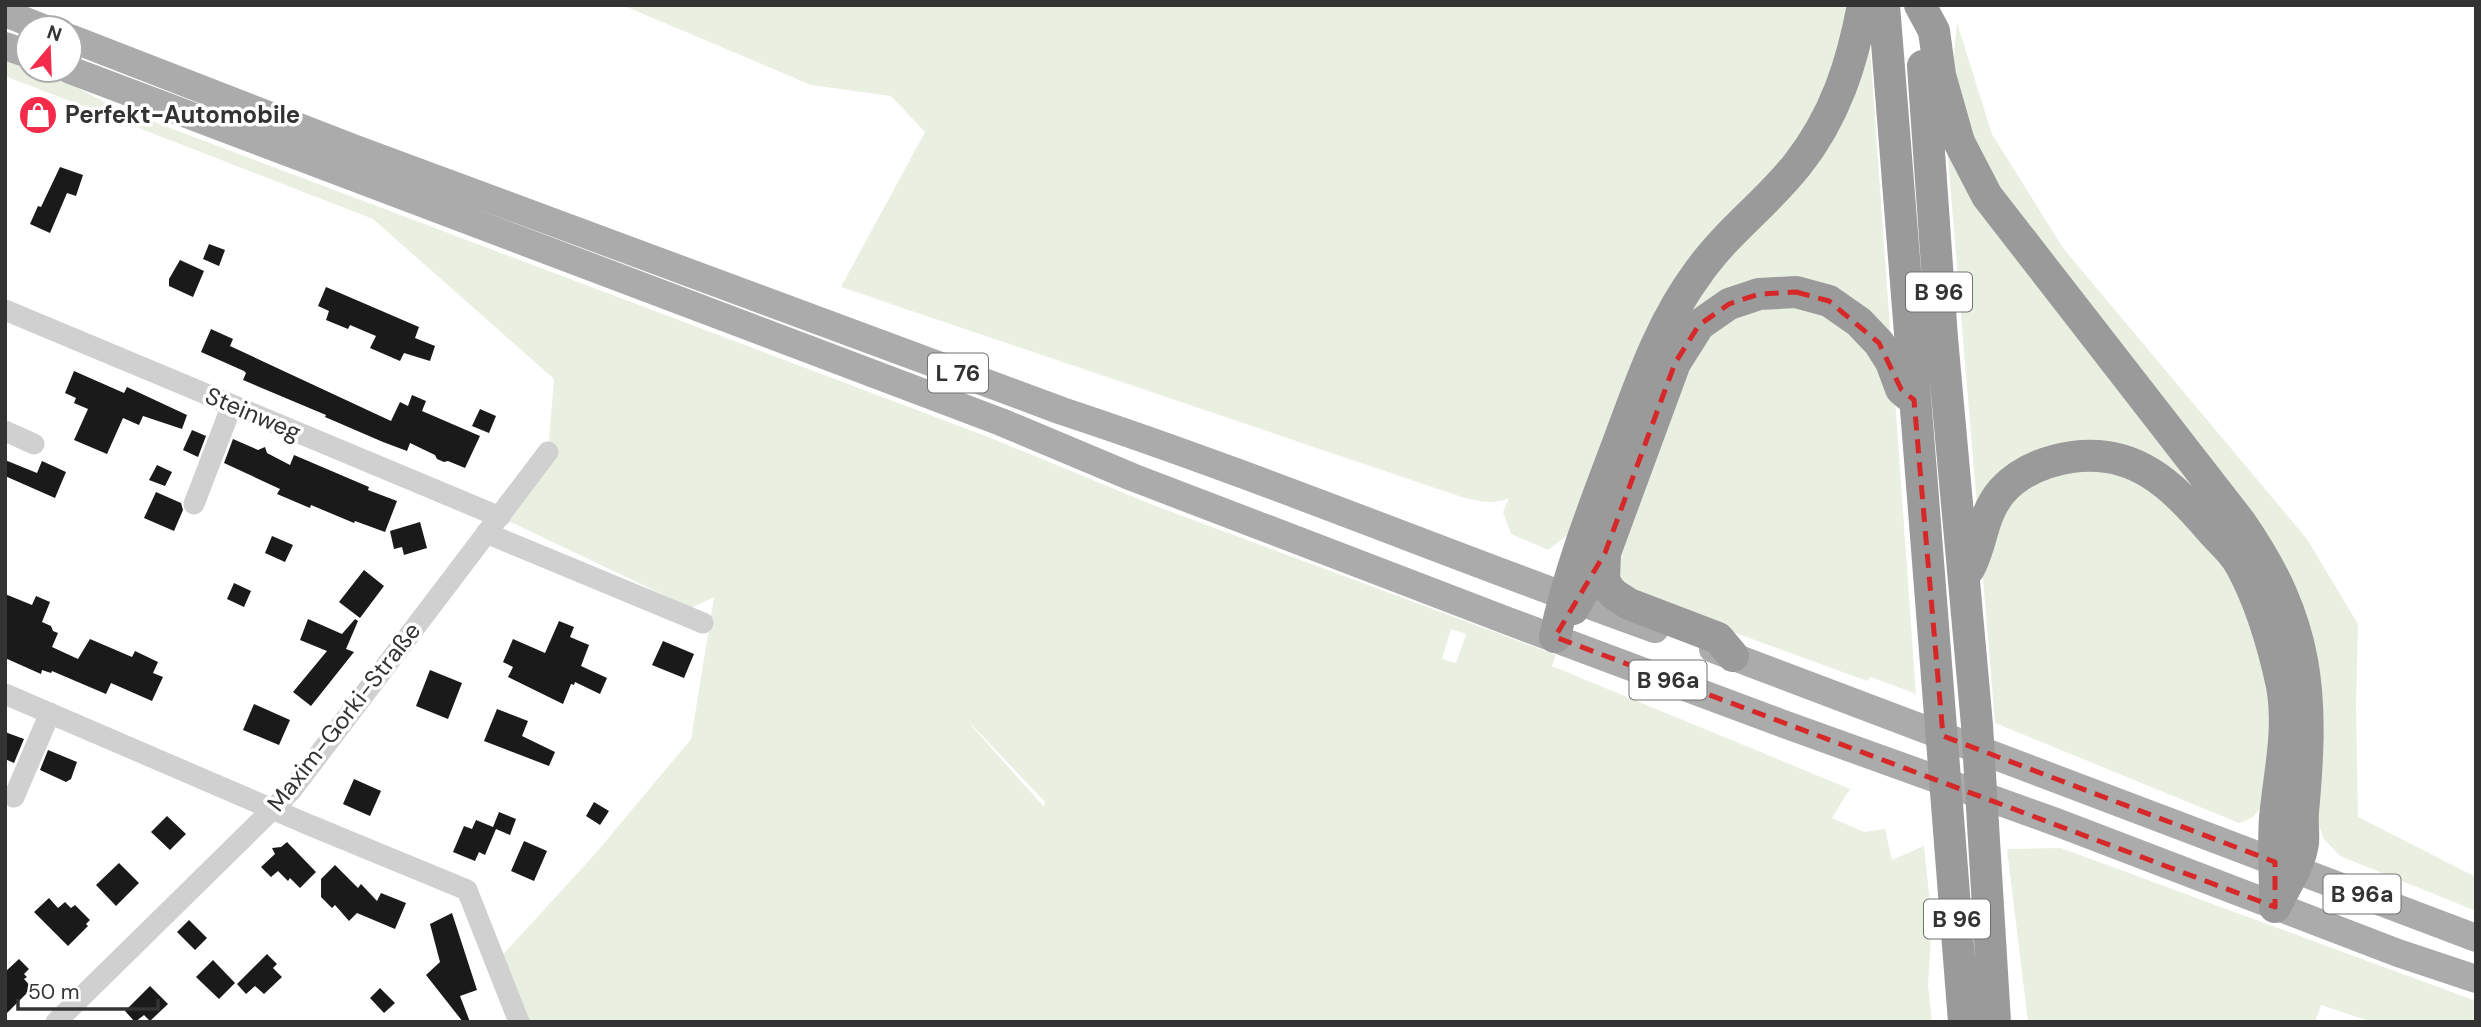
<svg xmlns="http://www.w3.org/2000/svg" width="2481" height="1027" viewBox="0 0 2481 1027" font-family="'DM Sans',sans-serif">
<rect width="100%" height="100%" fill="#fff"/>
<path fill="#eaf0e1" fill-rule="evenodd" d="M622 5H1867L1916 694 1871 677 1867 681 1634 596 1569 534 1548 550 1511 534 1503 512 1509 498C1485 509 1456 494 1432 487L841 287 925 132 891 96 811 85Z
M1957 23 1992 134 2063 248 2307 539 2358 624 2356 705 2358 817 2476 877V911L2340 856 2324 839 2316 818 2262 806 2252 818 2239 823 1995 723 1946 135Z
M5 59 28 68V70H33L76 87 112 106 991 438 1153 505 1556 655 1552 666 1850 789 1832 818 1864 832 1885 829 1892 860 1924 846 1932 922 1928 985 1932 1022H519L497 961 595 854 691 739 714 597 691 608 500 517 548 452 554 379 373 219 5 76ZM1451 629 1466 634 1456 663 1442 659ZM971 724 1045 802 1044 807 971 725Z
M2061 848 2476 1001V1022H2372L2321 1005 2315 1022H2028L2007 849Z"/>
<path fill="#1a1a1a" d="M60 167 83 175 76 196 67 193 50 233 30 224 38 206 41 207Z
M209 244 225 250 219 266 203 259Z
M180 260 204 271 193 297 169 286V279Z
M326 287 419 327 415 338 435 346 430 361 404 353 400 361 370 348 376 336 350 325 348 329 326 320 329 311 318 306Z
M211 329 233 339 230 346 391 421 400 402 408 406 412 395 426 401 422 411 480 436 465 468 448 461 444 462 437 459 435 455 410 443 407 451 383 442 325 417 326 415 243 380 246 373 244 371 201 352Z
M74 371 124 393 127 387 187 415 182 429 143 416 139 425 123 418 107 454 74 440 88 409 74 403 76 398 65 393Z
M480 409 496 416 489 433 472 426Z
M192 430 206 436 198 457 183 450Z
M233 439 258 450 265 447 267 453 290 465 294 455 369 487 368 490 397 501 385 532 355 521 354 523 311 505 310 508 277 494 280 489 224 463Z
M5 460 37 473 42 461 66 472 55 498 5 476Z
M157 465 172 472 165 486 149 480Z
M156 492 181 503 183 510 174 531 144 518Z
M420 522 427 548 404 555 402 547 394 549 390 531Z
M272 536 293 545 285 562 265 553Z
M364 570 384 586 360 618 339 602Z
M234 583 251 591 244 607 227 599Z
M5 594 32 605 36 596 50 602 42 622 51 626 53 631 58 633 52 647 78 659 90 639 132 657 135 651 158 662 153 673 163 677 152 701 111 683 106 694 52 671 51 673 42 670 41 674 5 658Z
M308 619 342 634 355 619 358 621 346 649 354 652 311 706 293 692 327 651 300 640Z
M559 621 574 627 570 637 589 645 581 666 607 678 600 694 575 682 574 685 571 684 563 704 508 677 513 667 503 662 513 639 545 653Z
M663 641 694 654 684 678 652 665Z
M430 670 462 683 448 719 416 706Z
M254 704 290 720 279 745 243 730Z
M497 709 528 721 522 736 555 752 549 766 484 741Z
M5 732 24 739 14 763 5 759Z
M48 750 77 762 71 779 66 782 40 770Z
M354 779 381 791 370 816 343 804Z
M594 802 609 811 600 825 586 816Z
M499 812 516 819 510 835 496 829 485 855 479 852 475 861 453 852 464 826 472 829 476 820 493 827Z
M167 816 186 834 170 850 151 832Z
M524 841 547 851 534 881 511 871Z
M287 842 316 872 300 888 290 878 288 881 278 871 271 877 261 867 275 854 272 848 281 847Z
M119 863 139 883 116 906 96 885Z
M335 865 358 888 361 884 377 901 381 893 406 903 395 929 357 913 349 921 335 905 332 908 321 897V879Z
M49 898 58 908 65 902 71 908 75 905 90 920 86 924 88 926 68 946 34 912Z
M452 913 477 990 460 996 470 1022H463L426 975 440 962 430 924Z
M189 920 207 938 195 950 177 932Z
M267 954 277 964 273 968 282 977 264 994 255 986 246 994 237 984Z
M19 959 29 969 24 974 27 977 24 979 32 988 5 1015V972Z
M213 960 235 983 219 999 196 977Z
M150 986 168 1004 150 1021 144 1015 135 1022 125 1011Z
M380 988 395 1003 384 1013 370 998Z"/>
<g fill="none" stroke-linecap="round" stroke-linejoin="round">
<path stroke="#d0d0d0" stroke-width="21" d="M5 310 500 517
M5 431 34 444
M194 504 232 405
M486 533 703 623
M5 694 307 824 467 890 519 1022
M14 797 50 713
M56 1022 291 791 548 452"/>
<path stroke="#ababab" stroke-width="28" d="M5 13 43 28
M70 38 353 148 1062 411C1262 477 1456 558 1655 629
M5 46 28 54
M70 70 1001 422 1132 477 1508 621 1781 723 2056 822 2398 953 2476 979
M1713 649 2476 938"/>
<path stroke="#9a9a9a" stroke-width="32" d="M1884 5C1909 344 1940 683 1964 1022
M1920 5 1934 31 1940 75 1959 142 1987 196 2241 523C2310 623 2314 693 2303 812 2302 822 2304 833 2303 843 2300 865 2284 888 2275 907
M1923 66 1942 338 1977 725 1995 1022
M1605 553 1604 580 1609 589 1615 595 1629 604 1718 638 1733 656
M1969 569C1983 543 1981 516 2002 491 2020 471 2046 461 2072 457 2135 448 2172 485 2210 529 2220 541 2234 552 2241 566 2261 603 2273 644 2282 686 2290 731 2279 774 2275 818 2273 844 2275 872 2275 898
M1573 609 1605 553 1675 363 1699 325 1729 304 1759 294 1796 292 1829 301 1859 322 1879 343 1891 362 1901 389 1908 395
M1555 637C1569 571 1593 509 1617 446 1640 384 1660 323 1700 270 1728 231 1768 202 1797 165 1835 117 1852 64 1863 5"/>
</g>
<path fill="none" stroke="#d62828" stroke-width="5" stroke-dasharray="14 9" stroke-linejoin="round" d="M1796 292 1829 301 1879 343 1901 389 1914 400 1943 736 2275 862V907L1555 637 1605 553 1675 363 1699 325 1729 304 1759 294Z"/>
<defs>
<symbol id="shop-disc" viewBox="-11 -11 22 22"><circle r="9.5" fill="#f42b4a" stroke="#fff"/><path d="M-5-2.5h2.3a2.7 3.5 0 0 1 5.4 0H5L5.5 6h-11ZM-1.5-2.5h3a1.5 2.3 0 0 0-3 0Z" fill="#fff"/></symbol>
</defs>
<g fill-rule="evenodd">
<use href="#shop-disc" x="16" y="93" width="44" height="44"/>
</g>
<g text-anchor="middle" stroke-width="7" stroke-linejoin="round" paint-order="stroke">
<g fill="#fff" stroke="#707070" stroke-width="2">
<rect x="1906" y="272.5" width="66" height="39" rx="5"/>
<rect x="928" y="353.5" width="60" height="39" rx="5"/>
<rect x="1629.5" y="660.5" width="77" height="39" rx="5"/>
<rect x="2323.5" y="874.5" width="77" height="39" rx="5"/>
<rect x="1924" y="899.5" width="66" height="39" rx="5"/>
</g>
<g font-size="23" font-weight="bold" fill="#333">
<text x="1939" y="300">B 96</text>
<text x="958" y="381">L 76</text>
<text x="1668" y="688">B 96a</text>
<text x="2362" y="902">B 96a</text>
<text x="1957" y="927">B 96</text>
</g>
<g font-size="24" font-weight="bold" fill="#333" stroke="#fff" text-anchor="start">
<text x="65" y="123">Perfekt-Automobile</text>
</g>
<g font-size="24" fill="#333" stroke="#fff">
<text transform="translate(253 414) rotate(23)" y="8">Steinweg</text>
<text transform="translate(344 717) rotate(-52)" y="8">Maxim-Gorki-Straße</text>
</g>
</g>
<rect width="2481" height="1027" fill="none" stroke="#333333" stroke-width="14"/>
<g transform="translate(49 49) rotate(19)"><circle r="33" fill="#ffffff" stroke="#adadad" stroke-width="2"/>
<path d="M0-5L12 26L0 18L-12 26Z" fill="#f42b4a"/>
<text y="-10" font-size="19" font-weight="bold" text-anchor="middle" fill="#333333">N</text>
</g>
<path d="M18 999v10h140v-10" fill="none" stroke="#333333" stroke-width="3.5"/>
<text x="28" y="999" font-size="21" fill="#333333" stroke="#ffffff" stroke-width="5" paint-order="stroke">50 m</text>
</svg>
